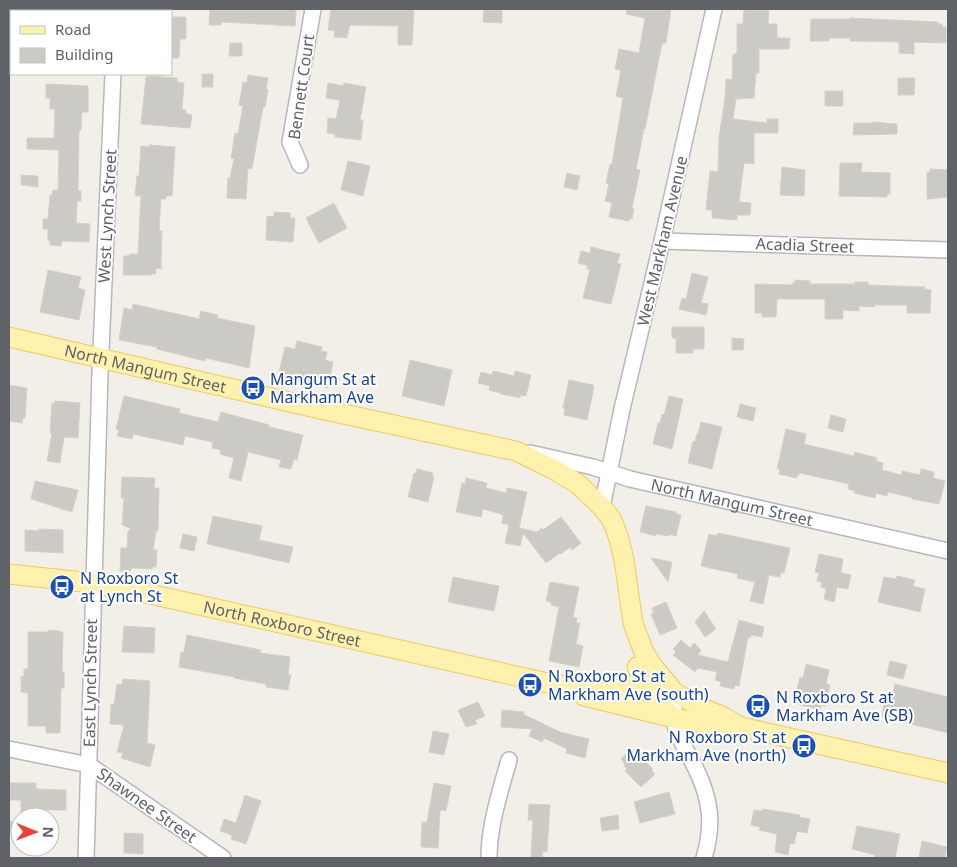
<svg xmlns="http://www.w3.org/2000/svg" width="957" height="867" viewBox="0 0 957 867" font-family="'Noto Sans',sans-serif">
<rect width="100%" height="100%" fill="#f1efe8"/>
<path fill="#cccac5" stroke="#d6d1c6" d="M210 9H296L295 26 222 22 221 25H209Z
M331 9H414L412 45H398V26L350 25 347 38 334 37 335 31 328 30Z
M484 9H502V23L483 22Z
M627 9H671L666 43H663L661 48 645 129H644L636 169 640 170 632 208 634 209 632 219 630 218 629 221 609 217 612 203 605 201 609 184 606 183 610 164H612L623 98 616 96 621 70 615 69 619 49 639 53 645 18 626 14Z
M744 9H769L768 24H777V38H790L789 49H759V73H756L754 98 736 99 733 119 767 123V119H778V133H754V164L744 163 739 202 751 203 750 215H737V220L712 218V210H706L710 171 718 172 719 138 725 98 726 79 732 80 733 54H737V24H743Z
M171 17H186V39H180L179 58H171Z
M850 18 938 22V24H942V27H946V43L914 42V54L899 53V42L850 41V38H830L829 41H810L811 19H850Z
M230 43H242V56H229Z
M202 74H213V87H202Z
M248 75 268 78 266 89 268 90 265 107H263L252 169 248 168 246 199 227 198 228 178H230L234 159 231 158 235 133 238 134 243 106 239 105 243 82 247 83Z
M151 76 177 78V82L184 83 182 109 186 110V114L192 115 190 128 141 124 146 77Z
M898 78H915L914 95H898Z
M328 83 343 86 344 83 366 87 360 120H363L361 140 335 137V134L327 133 328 118 336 119 340 100 326 98Z
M46 84 88 86V112H82L81 130H79L78 191H81V201H77L76 223 90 224 89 242 62 241 61 246 50 245V241L48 240V229H43V219H48L50 195H52L53 190H58L59 150 27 149V138H54L55 109H50V98H46Z
M825 91H843V106H825Z
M873 122 897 124V134L853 135 854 123H873Z
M149 145 175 147 172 196H166V199H161L159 231H162L161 269 156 268V274H151V275H123L124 256H129V254H138L141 196H135L137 176H139L141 146 149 147Z
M348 161 370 166 363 196 341 190Z
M840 163H862L861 172 890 173V194H887V197L839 196Z
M782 167 805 170 804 196 780 195Z
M930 169 948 170V197L927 199V172H930Z
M567 173 580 176 577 190 564 187Z
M21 175 38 176V187L21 185Z
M334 203 347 228 319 243 306 218Z
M274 212 290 213V218H295L293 242 266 240 267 216 274 217Z
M591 247 620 254 617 263 621 264 611 304 583 298 590 269H587V265L578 263 581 251 590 253Z
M48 270 81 277 78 288 85 290 79 320 40 312Z
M692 273 708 277 701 303 708 304 706 315 679 309 682 298 686 299Z
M795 280 810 281V284H855V282H868V285L925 287 924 289 931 290 930 313H907V305H874V307L859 306V311L843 310V319H825V299H777L776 317H762V313H755V284L792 285V283H795Z
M133 304 199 319 201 311 218 315 217 318 255 326 249 368 206 358 205 361 157 349V347L119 340 124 308 132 310Z
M672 327H704V349H693V353H676V338H672Z
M732 338 744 339 743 350H732Z
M297 341 322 347 321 351 327 352 325 360 333 362 328 388 280 377 281 373 279 372 285 347 295 349Z
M410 360 452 370 444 406 402 396Z
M493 371 514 376 515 371 531 375 526 396 520 395V398L501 394V393L489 390 490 386 478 383 481 372 492 375Z
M569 380 593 385 594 387 587 420 564 415 565 409 563 408Z
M9 385 27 388 25 418H23L22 423 9 421Z
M124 396 180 409 179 413 218 422 221 412 269 425V427L303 435 297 460 294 459 291 469 279 467 281 460 248 452 241 481 229 478 234 458 220 454 221 450 212 448 213 442 185 436 183 445 133 434 132 439 117 436 119 430 116 429Z
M669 396 683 399 672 449 653 444 658 423H660L662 414 664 415Z
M55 401 80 403 78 438 64 437 60 463 47 461 52 433H50L52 403 54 404Z
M740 404 756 408 753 421 737 417Z
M831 415 846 419 843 432 828 428Z
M701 422 722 427 712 469 688 463 693 441 695 442 697 434H698Z
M786 429 806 434 804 444 854 456 855 452 877 458 876 461 883 463 882 470 901 475 902 471 920 475 921 469 934 472 933 478 945 481 939 504 912 499 913 498 888 492 887 496 876 493 875 498 854 493 855 491 848 489 849 484 800 473 796 478 779 474 780 469H777Z
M417 469 433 473 432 477H434L428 502 408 497 414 473H416Z
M122 477 155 478 154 488H159L158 531H156L153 550H157L156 567H152V569L131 568V571H120L121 548H127L128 531H130V528L122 525 124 498H121Z
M466 478 487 483 486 488 506 493 507 488 527 492 519 528 537 532 542 528 543 530 561 517 581 543 572 550 570 547 561 554 560 553 546 563 523 533 520 546 505 543 509 525 502 523 503 515 501 514 483 509 481 517 456 512 462 483 465 484Z
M35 481 78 490 72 512 31 499Z
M646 506 676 512V514L681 515 676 536 669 534V536L656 534V536L640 532Z
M213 516 262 526 259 540 293 547 289 563 207 544Z
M39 529 63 530V553L25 551V530L39 531Z
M718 533 790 548 784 573 781 572 780 577 769 575 763 604 750 601 755 582 737 578 738 574 701 566 709 534 717 536Z
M183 534 197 537 194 551 180 548Z
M819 554 843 559 841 573 851 575 848 589 837 587 834 602 824 599 826 589 821 587 822 582 817 581 819 573 815 572Z
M651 558 672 562 668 582Z
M897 576 915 580 913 586 925 589 920 612 878 602 884 577 896 579Z
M453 577 499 586 494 611 448 602Z
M550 582 579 587 573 617 577 618 576 623H580L576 644 583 646 579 667 549 661 559 607 551 605V602L546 601Z
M666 602 677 628 660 635 651 614 654 613 652 608Z
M704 611 716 629 705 637 695 622Z
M739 620 764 627 762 637 751 635 750 638 748 637 739 686 735 685 734 689 720 686 721 682 715 680 717 672 698 668 695 672 673 655 676 652 673 649 681 640 690 648 694 643 701 650 698 655 728 662Z
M124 626 155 628 154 653 122 652Z
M48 630 60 631V632H63L62 672H64V688H61L60 733H46V726H28V693L21 692V676H24V669H28V632H48Z
M187 635 261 650 260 653 290 657 288 675H291L288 690 266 687V684L234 678V677L179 667 181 652H184Z
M890 661 907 665 903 679 887 675Z
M806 664 829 670 826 684 830 685 825 706 821 705 820 710 797 704 798 699H795L800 677 803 678Z
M123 679 150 681 147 743 155 745 150 767 121 758 123 753 117 752 124 725 110 724 111 704 114 705 117 684 122 685Z
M895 684 948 697V733L882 717 885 697 892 698Z
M478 702 485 716 475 720 477 724 466 727 458 710Z
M502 710 524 712 523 714 560 732 589 739 585 758 566 753 567 749 544 738 542 742 529 736 532 729 501 727Z
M433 731 449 734 444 755 429 752Z
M631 749 653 769 651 770 655 774 641 787 625 771 627 769 624 765 625 764 621 759Z
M9 783H36V789L66 790V810H41V814L21 813V800H9Z
M434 783 451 786 446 811 440 810 438 848 421 847 422 822H427Z
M669 792 675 814 640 823 634 802Z
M245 795 261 801 246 844 231 839 232 835 220 831 224 819 236 823Z
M529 804 550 805 547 852 542 851 543 858H531L533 820H528Z
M763 809 800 815 799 817 810 819 807 833 797 831 794 844 790 843 788 855 775 852 777 834 759 830 760 827 751 825 754 810 762 811Z
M618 815 619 829 602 831 600 818Z
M9 821 20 822V832H9Z
M857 826 900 834 895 858H874L875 855 852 849Z
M124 833 143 834V854L124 853Z
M922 841 947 847 945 858H919Z"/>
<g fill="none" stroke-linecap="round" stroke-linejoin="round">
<defs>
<g id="minor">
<path d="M115 11V9"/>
<path d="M300 165 290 142 313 9"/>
<path d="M662 241 948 250"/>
<path id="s1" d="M530 453 593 467 630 479 948 551"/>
<path d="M602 507 622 409 662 241 714 9"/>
<path d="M674 692V718L676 729C681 742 689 755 695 767 711 799 714 824 704 858"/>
<path d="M9 749 89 765 223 858"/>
<path d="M86 858 100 373 113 74"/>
<path d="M489 858C489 825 500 792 509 760"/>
</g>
<g id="major">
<path id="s2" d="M9 337 320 409 516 451 553 469 578 484 602 507 612 520 619 539 624 560 633 623 643 650 651 664 674 692 702 708 722 716 741 727"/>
<path id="s3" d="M9 574 83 582 141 592 552 684C573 686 616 696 634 685 642 680 646 672 651 664"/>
<path d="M637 667 658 704 674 718"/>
<path d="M584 696 674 718 719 727H741L948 773"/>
</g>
</defs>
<use href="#minor" stroke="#b5b8bc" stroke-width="18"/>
<use href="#major" stroke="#f2c960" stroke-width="21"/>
<use href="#minor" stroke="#fff" stroke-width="15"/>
<use href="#major" stroke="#fff2af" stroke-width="19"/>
</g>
<defs>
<symbol id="bus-disc" viewBox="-11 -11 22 22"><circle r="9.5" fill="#1a4fb4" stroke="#fff"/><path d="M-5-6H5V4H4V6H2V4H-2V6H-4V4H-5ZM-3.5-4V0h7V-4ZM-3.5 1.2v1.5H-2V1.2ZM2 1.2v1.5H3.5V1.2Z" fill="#fff"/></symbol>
</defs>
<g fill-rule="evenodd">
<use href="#bus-disc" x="239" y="374" width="28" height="28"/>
<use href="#bus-disc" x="48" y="573" width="28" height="28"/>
<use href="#bus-disc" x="516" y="671" width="28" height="28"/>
<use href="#bus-disc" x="744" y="692" width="28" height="28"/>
<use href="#bus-disc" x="790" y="732" width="28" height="28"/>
</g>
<g text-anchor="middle" stroke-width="4" stroke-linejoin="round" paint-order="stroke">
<g font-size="16" fill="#5f6368" stroke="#fff">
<text transform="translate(301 87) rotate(-82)" y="6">Bennett Court</text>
<text transform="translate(107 216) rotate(-87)" y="6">West Lynch Street</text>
<text transform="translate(662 241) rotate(-77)" y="6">West Markham Avenue</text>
<text transform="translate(805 245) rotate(2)" y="6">Acadia Street</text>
<text dy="6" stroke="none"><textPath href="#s2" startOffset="140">North Mangum Street</textPath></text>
<text dy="6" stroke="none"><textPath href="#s1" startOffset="208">North Mangum Street</textPath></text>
<text dy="6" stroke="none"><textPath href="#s3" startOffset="278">North Roxboro Street</textPath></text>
<text transform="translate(90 683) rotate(-89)" y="6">East Lynch Street</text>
<text transform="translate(147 805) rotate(35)" y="6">Shawnee Street</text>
</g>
<g font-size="16" fill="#164399" stroke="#fff" text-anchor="start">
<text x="270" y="385">Mangum St at<tspan x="270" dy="18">Markham Ave</tspan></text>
<text x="80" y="584">N Roxboro St<tspan x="80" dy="18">at Lynch St</tspan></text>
<text x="548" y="682">N Roxboro St at<tspan x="548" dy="18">Markham Ave (south)</tspan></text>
<text x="776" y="703">N Roxboro St at<tspan x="776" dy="18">Markham Ave (SB)</tspan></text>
<text x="786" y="743" text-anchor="end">N Roxboro St at<tspan x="786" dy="18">Markham Ave (north)</tspan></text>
</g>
</g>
<rect width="957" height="867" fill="none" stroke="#5f6368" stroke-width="20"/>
<rect x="10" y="10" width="162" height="65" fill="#ffffff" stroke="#bfc1c3"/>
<rect x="20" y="26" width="25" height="8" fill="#fff2af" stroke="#bfc1c3"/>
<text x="55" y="35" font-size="15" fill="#5f6368">Road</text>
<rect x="20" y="48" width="25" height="15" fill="#cccac5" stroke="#bfc1c3"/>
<text x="55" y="60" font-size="15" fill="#5f6368">Building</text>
<g transform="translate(35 832) rotate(91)"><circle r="24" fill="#ffffff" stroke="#bfc1c3"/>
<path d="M0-4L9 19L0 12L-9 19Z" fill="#ea4335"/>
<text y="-8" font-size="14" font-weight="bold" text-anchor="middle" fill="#5f6368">N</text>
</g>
</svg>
